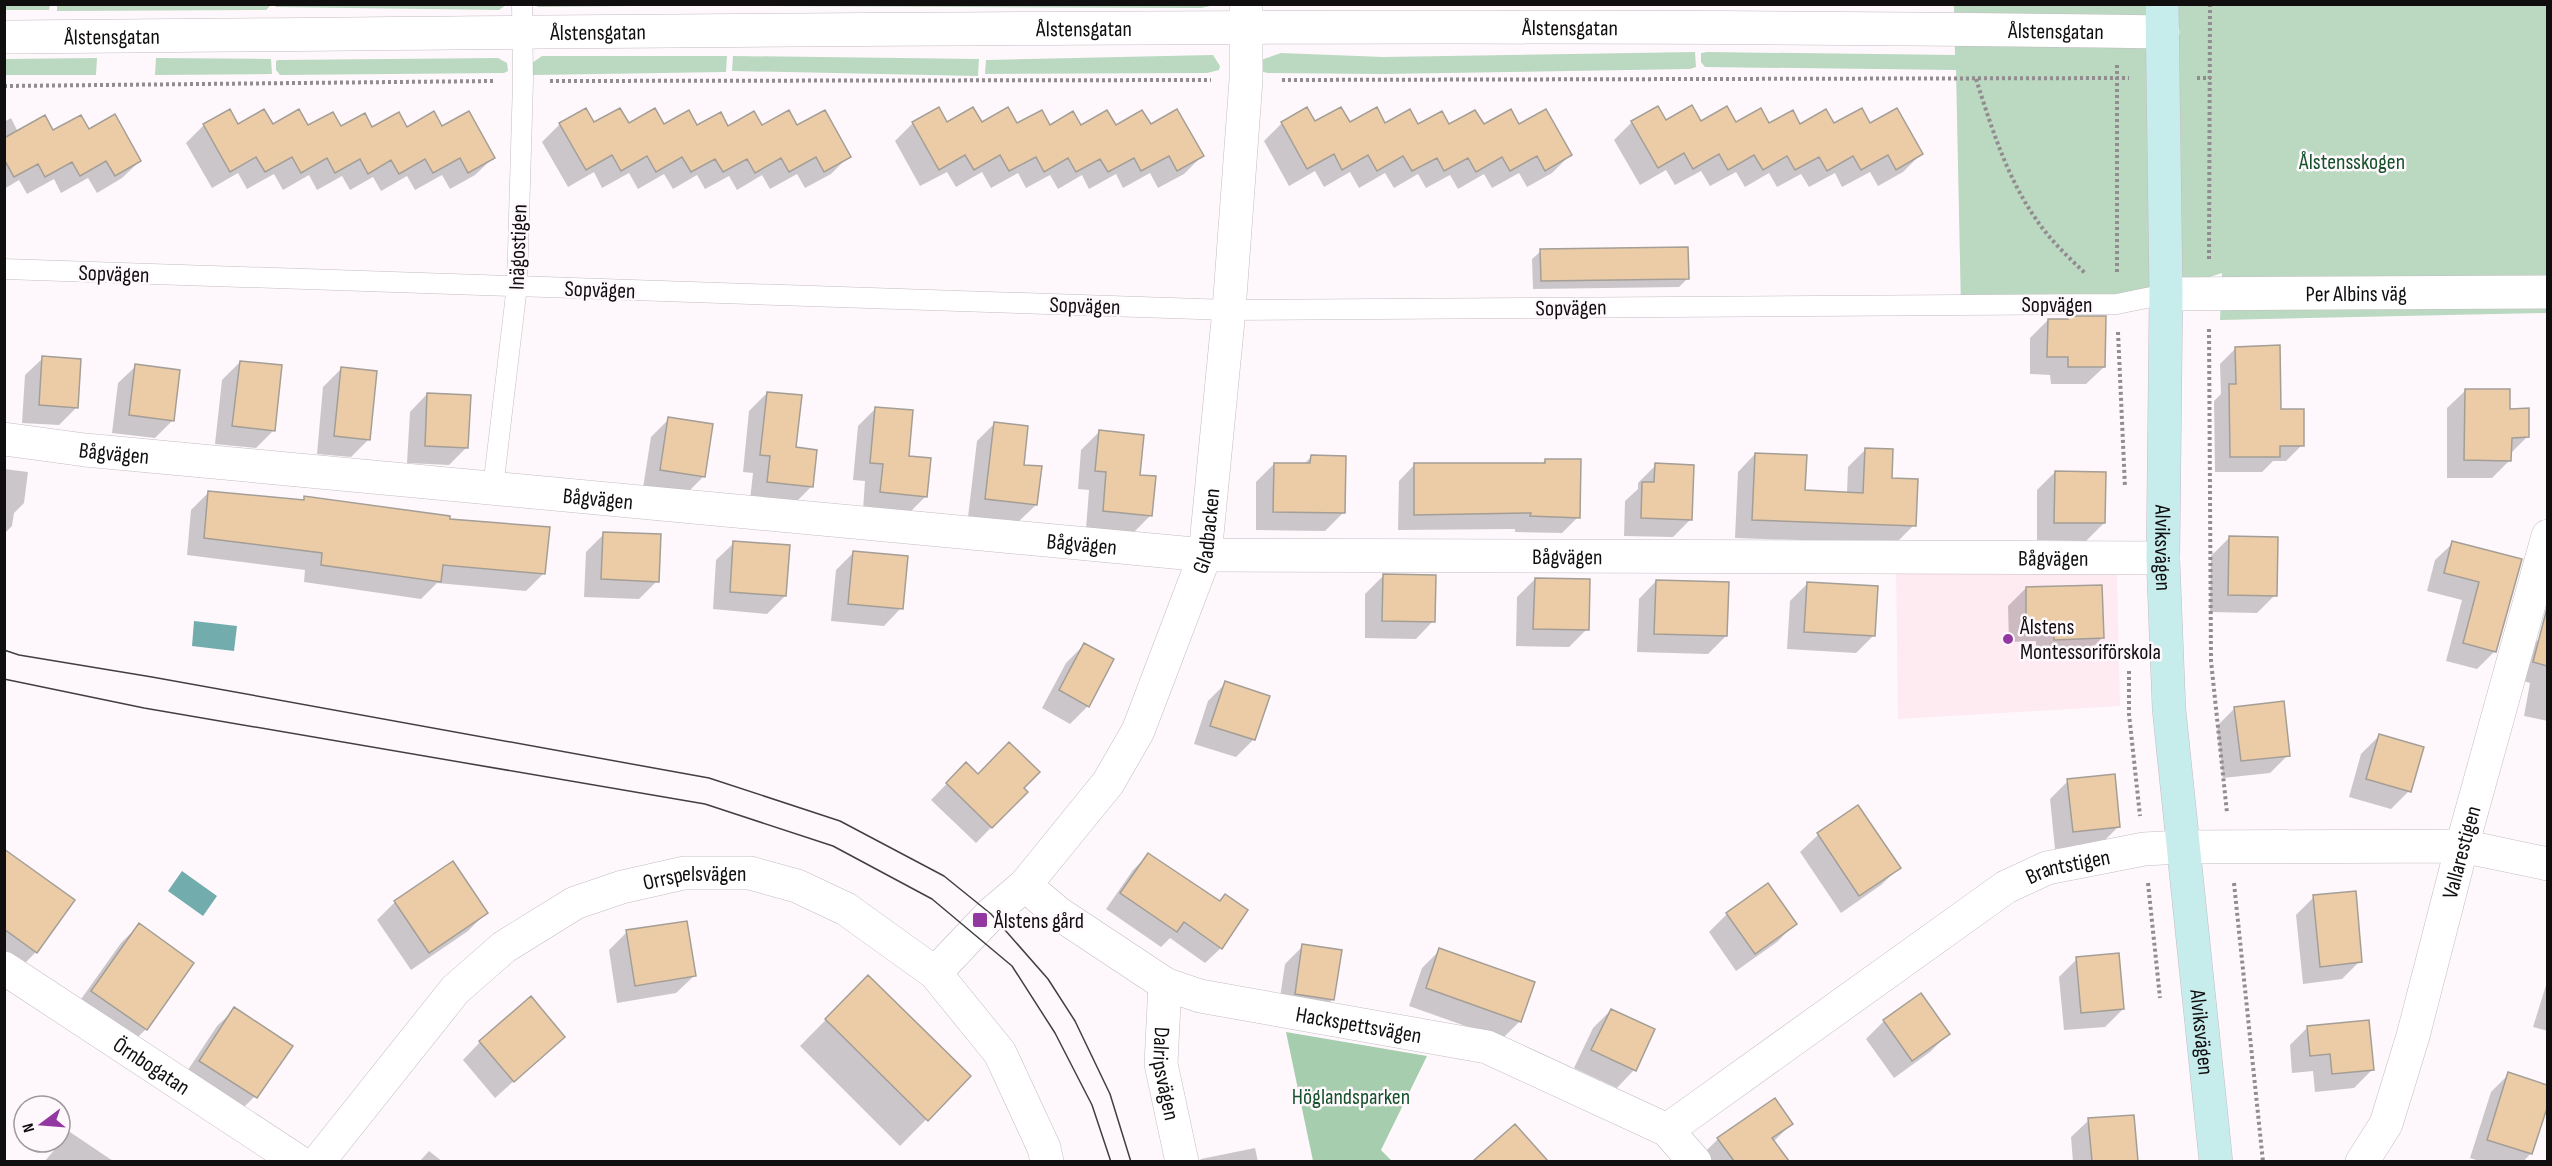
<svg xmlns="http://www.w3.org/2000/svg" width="2552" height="1166" viewBox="0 0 2552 1166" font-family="'Sofia Sans Condensed',sans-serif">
<rect width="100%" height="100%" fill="#fef8fd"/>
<path fill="#feeaf1" d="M1896 572H2117L2120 706 1898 719Z"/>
<path fill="#bbd8c1" d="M57 4H271V5L266 10 57 11Z
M736 4H1215V5L1201 8 736 6Z
M4 5H50L49 10H5Z
M274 5H506L499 10 276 7Z
M533 5 727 4V5L539 7Z
M1954 5H2547V313L2220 320 2222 273 2114 308 1961 309 1956 70 1705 67 1701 62V53L1707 52 1955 55Z
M1695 52 1696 67 1690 69 1382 74 1268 73 1255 70 1261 60 1281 53 1383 57Z
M1213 55 1220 66 1219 70 1207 73 985 74 986 60Z
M542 56H727L726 72 533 75 532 63Z
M733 56 979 59 978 76 732 71Z
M97 58 96 75H5V59Z
M156 58 271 59 272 74 155 75Z
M498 58 507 63 508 71 504 73 280 75 276 70V61L278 60Z"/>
<path fill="#a6cdae" d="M1286 1032 1427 1056 1381 1150 1392 1161H1313Z"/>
<path fill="#72acac" d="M194 621 237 626 234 651 192 646Z
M182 871 217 896 203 916 168 891Z"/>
<path fill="#0003" d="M1307 109 1315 123 1418 127 1518 126 1570 155 1552 173 1527 187 1519 173 1492 188 1484 174 1458 189 1450 175 1426 188 1418 174 1394 188 1385 173 1359 188 1350 172 1324 187 1315 171 1289 186 1264 141 1282 123Z
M11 118 18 132 88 131 140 161 122 178 97 193 88 178 61 193 54 179 27 194 19 180 4 189V122Z
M1632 122 1869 125 1921 154 1903 172 1878 186 1870 172 1842 187 1835 173 1809 187 1801 174 1777 187 1769 173 1745 187 1736 172 1710 186 1701 171 1675 185 1666 170 1640 185 1614 140Z
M913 123 1150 126 1202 156 1184 174 1158 188 1150 173 1123 188 1116 174 1089 189 1082 175 1058 189 1050 175 1026 188 1018 173 991 188 982 172 956 187 947 172 920 186 895 141Z
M560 124 797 127 849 156 831 174 805 188 797 174 770 189 762 175 737 190 729 176 705 189 697 175 673 189 664 174 638 189 629 173 602 188 594 172 568 187 542 142Z
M204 125 442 128 493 158 475 175 450 189 442 175 415 190 407 176 381 191 373 177 350 190 342 176 317 190 309 175 283 190 274 174 247 189 238 173 212 188 186 143Z
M1541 251 1688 278 1679 287 1533 289 1532 259Z
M2048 320 2104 367 2086 384H2051L2050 375 2030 374V338Z
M2236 348 2302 445 2286 461H2273L2262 472H2215L2214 401 2221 394 2220 364Z
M43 358 77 407 59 425 22 423 25 375Z
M240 362 274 430 256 448 215 444 222 380Z
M136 366 173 420 155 438 112 433 118 383Z
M341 369 369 439 351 457 317 454 323 387Z
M2465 391 2508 410 2527 437 2510 454V460L2492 478H2447V408Z
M767 393 812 486 794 504 750 500 753 473 743 472 749 411Z
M427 394 467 447 449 465 407 463 410 412Z
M876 408 907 458 926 496 908 514 863 510 865 481 853 480 858 426Z
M669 419 704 476 686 494 643 488 651 437Z
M995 423 1022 466 1036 505 1018 522 968 517 977 441Z
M1099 432 1138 476 1151 515 1133 533 1086 529 1089 490 1078 489 1081 450Z
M1866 449 1890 479 1914 525 1896 543 1735 538 1738 472 1755 454 1804 491 1847 493 1848 467Z
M1311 457 1343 513 1325 531 1256 530V482L1274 464 1303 465Z
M1545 460 1578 517 1562 533 1515 532V529L1398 530 1399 481 1415 464 1541 465Z
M1656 465 1691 519 1673 537 1624 536 1625 501 1638 489V483Z
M4 469 28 472 24 503 14 513 12 526 4 534Z
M2055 472 2104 523 2086 541 2037 540V490Z
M209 492 302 501 305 498 448 520 544 573 526 591 437 583 421 599 304 582 305 570 187 555 191 510Z
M604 534 657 581 639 599 584 597 586 552Z
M2229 538 2275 595 2257 613 2210 612 2211 556Z
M734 543 785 596 767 614 713 609 716 560Z
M2453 543 2520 560 2495 651 2477 669 2446 661 2462 600 2427 591 2435 560Z
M853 553 901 608 884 626 831 621 836 570Z
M1383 576 1433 621 1416 639 1365 638V594Z
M1535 579 1587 629 1569 647 1516 646 1517 597Z
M1656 581 1726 636 1708 654 1637 652 1639 599Z
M1808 583 1874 635 1856 653 1787 649 1790 601Z
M2026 588 2102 638 2085 655 2036 657V641L2009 642 2008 606Z
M2540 638 2548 639V721L2524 716 2530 683 2516 679 2522 656Z
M1084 645 1088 706 1070 724 1042 708 1066 663Z
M1226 683 1254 739 1236 757 1194 744 1208 701Z
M2235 708 2288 755 2270 773 2223 778 2217 726Z
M2379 736 2409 791 2391 809 2349 797 2361 754Z
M966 764 978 776 1022 788 1026 792 976 843 931 800Z
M2068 781 2119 826 2101 844 2055 849 2050 799Z
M1858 807 1899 868 1881 885 1841 913 1800 852 1818 835Z
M1148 855 1221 948 1205 963 1170 938 1161 947 1106 909 1133 870Z
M1768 885 1795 924 1777 942 1736 971 1709 932 1727 914Z
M4 886 36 952 18 970 4 960Z
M2314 897 2360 961 2342 979 2303 984 2296 915Z
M395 902 486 913 468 931 411 970 377 920Z
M139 925 192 963 146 1029 128 1047 74 1009 121 943Z
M627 932 694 976 676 993 617 1003 609 950Z
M1303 946 1333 999 1315 1017 1278 1011 1285 964Z
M1440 950 1520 1021 1502 1039 1409 1006 1422 968Z
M2077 959 2123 1009 2105 1027 2064 1030 2059 977Z
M868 977 969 1076 900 1146 800 1046Z
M2548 979V1031L2533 1027Z
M235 1009 260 1091 242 1109 182 1079 217 1026Z
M1611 1010 1634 1070 1617 1088 1574 1068 1593 1028Z
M1884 1021 1948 1034 1930 1052 1894 1078 1866 1039Z
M2308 1027 2372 1070 2354 1088 2315 1092 2313 1071 2292 1073 2290 1045Z
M563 1037 495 1098 463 1060 480 1042Z
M2509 1074 2548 1086V1103L2531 1153 2523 1162H2482L2470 1158 2491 1092Z
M2133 1116 2136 1162H2073L2071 1137 2089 1120Z
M1791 1124 1773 1142 1781 1153 1773 1162H1703L1700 1157 1718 1139Z
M1515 1126 1546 1162H1475Z
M70 1132 113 1161 112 1162H44Z
M1255 1148 1258 1162H1199L1201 1159Z
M429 1151 443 1162H419Z"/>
<path fill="#ebcca7" stroke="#a49e96" stroke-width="1.5" d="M1692 105 1701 121 1727 106 1736 122 1761 108 1769 123 1793 110 1800 124 1826 109 1834 123 1862 108 1870 123 1897 108 1923 154 1896 170 1888 155 1861 170 1853 156 1827 171 1819 157 1795 170 1787 156 1763 170 1754 155 1728 170 1719 154 1693 169 1684 153 1658 168 1631 121 1658 106 1666 120Z
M939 107 947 122 973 107 982 122 1008 107 1017 123 1042 110 1050 125 1073 111 1081 125 1107 110 1116 125 1142 110 1151 124 1177 109 1204 156 1177 171 1169 156 1141 171 1134 158 1108 172 1100 159 1076 172 1068 158 1044 172 1036 157 1009 171 1000 155 974 170 965 155 939 170 912 122Z
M1307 107 1315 121 1341 107 1350 122 1377 107 1385 123 1410 109 1418 124 1442 111 1449 124 1475 110 1484 124 1511 109 1519 124 1546 109 1572 155 1545 171 1537 156 1510 171 1502 157 1476 172 1468 158 1444 171 1437 158 1412 171 1403 156 1377 171 1368 155 1342 170 1334 154 1307 169 1281 122Z
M586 108 594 122 620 108 629 123 655 108 664 124 689 110 697 125 721 112 728 126 754 111 762 125 789 110 797 125 825 110 851 157 824 172 816 157 789 172 781 158 755 173 747 159 723 172 715 159 691 172 682 157 656 172 647 156 621 171 612 155 586 170 559 123Z
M230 109 238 124 264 109 273 124 299 109 308 125 333 112 341 126 365 113 372 127 399 112 407 127 434 111 442 126 469 111 495 158 468 173 460 158 433 173 425 159 399 174 391 160 368 174 360 159 335 173 327 158 301 173 292 157 265 172 256 157 230 172 203 124Z
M115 114 141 161 115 176 106 161 80 176 72 162 45 177 38 164 14 177 4 159V138L45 115 53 130 81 115 89 129Z
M1688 247 1689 279 1541 281 1540 249Z
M2068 316H2106L2105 367H2068V357H2047L2048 319H2068Z
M2280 345 2281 409H2304V446H2280V457H2230L2229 384H2236L2235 347Z
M42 356 81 359 78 408 39 405Z
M240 361 282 365 275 431 232 426Z
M135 364 180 370 174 421 129 415Z
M341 367 377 371 370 440 334 436Z
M2465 389H2510V409L2529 408V437L2512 438 2511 461 2464 460Z
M767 392 802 395 796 447 817 450 813 487 767 482 770 456 760 455Z
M427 393 471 395 468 448 425 446Z
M875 407 913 410 909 456 931 458 927 497 880 492 883 464 870 463Z
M668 417 713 424 705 477 660 470Z
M994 422 1028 426 1024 465 1042 466 1037 505 985 499Z
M1099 430 1144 435 1140 475 1156 476 1152 516 1103 511 1106 472 1095 471Z
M1865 448 1893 449 1892 478 1918 479 1916 526 1752 520 1755 453 1807 455 1805 490 1863 493Z
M1311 455 1346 456 1345 513 1273 512 1274 463H1310Z
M1545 459H1581L1580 518 1530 516 1531 513 1414 515V463H1545Z
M1655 463 1694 465 1692 520 1641 518 1642 482H1654Z
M2055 471 2106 472 2105 523H2054Z
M208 491 304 500V496L450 516V519L550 527 545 574 443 565 441 582 321 565 322 553 204 538Z
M603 532 661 534 659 582 601 579Z
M2229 536 2278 537 2277 596 2228 595Z
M733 541 790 545 786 596 730 592Z
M2452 541 2522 559 2496 652 2463 643 2479 582 2444 573Z
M853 551 908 556 903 609 848 604Z
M1383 574 1436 575 1435 622 1382 621Z
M1535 578 1590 579 1589 630 1533 629Z
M1656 580 1729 582 1727 636 1654 634Z
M1807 582 1878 586 1875 636 1804 632Z
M2102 585 2104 638 2054 640 2053 624 2026 625V587Z
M2547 608V666L2533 662Z
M1084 643 1114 659 1089 707 1059 690Z
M1225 681 1270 696 1255 740 1210 726Z
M2284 701 2290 756 2241 761 2234 707Z
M2379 734 2424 747 2411 792 2366 779Z
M1009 742 1040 772 1024 788 1028 792 992 828 946 783 966 762 978 774Z
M2115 774 2120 827 2073 832 2067 779Z
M1858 805 1901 868 1859 896 1817 833Z
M4 849 75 900 37 953 4 929Z
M1148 853 1220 901 1225 894 1248 910 1222 949 1184 922 1177 932 1120 893Z
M453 861 488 913 429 953 394 901Z
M1768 883 1797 924 1755 954 1726 913Z
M2356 891 2362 962 2320 967 2313 895Z
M687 921 696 976 635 986 626 930Z
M139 923 194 963 147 1030 91 991Z
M1302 944 1342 950 1334 1000 1295 994Z
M1439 948 1535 982 1521 1022 1426 988Z
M2119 953 2124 1009 2081 1013 2076 957Z
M868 975 971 1076 928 1121 825 1019Z
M1921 993 1950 1034 1912 1061 1883 1020Z
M531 996 565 1037 514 1082 479 1041Z
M234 1007 293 1046 257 1098 199 1061Z
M1611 1009 1655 1029 1636 1071 1591 1050Z
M2369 1020 2374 1070 2332 1074 2330 1054 2310 1056 2307 1026Z
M2508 1072 2547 1085V1108L2532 1154 2487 1140Z
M1775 1098 1793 1124 1772 1138 1789 1161H1734L1717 1138Z
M2134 1115 2138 1161H2092L2088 1118Z
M1515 1124 1548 1161H1473Z"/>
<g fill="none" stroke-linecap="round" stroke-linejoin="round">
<defs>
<path id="lane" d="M4 269 1229 310 2117 304 2166 294
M493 488 517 286 523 81 522 4"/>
<g id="street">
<path id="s1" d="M4 37C724 31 1444 21 2163 32"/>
<path id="s2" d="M2166 294 2548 292"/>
<path id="s3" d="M4 439 85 450 1205 555 2163 558"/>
<path id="s4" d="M1025 885 1058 913 1165 984 1200 996 1487 1047 1667 1130 1695 1162"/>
<path id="s5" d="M4 968 299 1162"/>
<path id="s6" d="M935 973 991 914 1025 885 1108 783 1138 731 1205 555 1229 310 1246 80V4"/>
<path id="s7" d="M1165 984 1161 1064 1182 1162"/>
<path id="s8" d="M1667 1130 2006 887 2047 868 2144 849 2182 847 2462 846 2548 864"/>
<path id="s9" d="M318 1162 455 990 504 947 575 903 622 887 684 873H750L797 886 846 909 935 973 1000 1053 1044 1148 1047 1162"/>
<path id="s10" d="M2362 1162 2386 1124 2413 1036 2462 846 2548 536"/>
</g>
<g id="secondary">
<path id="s11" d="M2162 4 2166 294 2163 558 2169 709 2216 1162"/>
</g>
</defs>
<use href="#lane" stroke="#c4bcc3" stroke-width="21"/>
<use href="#street" stroke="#c4bcc3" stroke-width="34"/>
<use href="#secondary" stroke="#c4bcc3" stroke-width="34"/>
<path stroke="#918c90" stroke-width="4" stroke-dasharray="3 3" stroke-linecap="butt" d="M2117 65V274
M2197 78H2211
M1976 79C1991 126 2007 178 2036 219 2050 240 2068 257 2086 274
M1282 80 2129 78
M550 81 1211 80
M4 86 494 81
M2209 259 2210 4
M2209 329 2211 661 2227 813
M2118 332 2125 487
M2129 671V714L2140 816
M2148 883 2160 998
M2234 883 2263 1162"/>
<use href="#lane" stroke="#fff" stroke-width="20"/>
<use href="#street" stroke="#fff" stroke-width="33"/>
<use href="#secondary" stroke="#c7ecec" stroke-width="33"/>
<path stroke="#423e41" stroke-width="1.5" d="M4 650 19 655 152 677 709 778 840 821 944 876 991 914 1048 979 1075 1021 1110 1094 1131 1162
M4 679 144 708 705 804 833 846 932 899 1012 966 1055 1033 1092 1105 1111 1162"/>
</g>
<g fill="#9438a1" stroke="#fef8fd" stroke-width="2">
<circle cx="2008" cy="639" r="6"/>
<rect x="972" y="912" width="16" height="16" rx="3"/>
</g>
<g text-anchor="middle" stroke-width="5" stroke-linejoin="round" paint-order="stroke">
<g font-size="22" fill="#110e10" stroke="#fef8fd">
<text dy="8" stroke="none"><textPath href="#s1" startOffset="1566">Ålstensgatan</textPath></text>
<text dy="8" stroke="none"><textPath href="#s1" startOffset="1080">Ålstensgatan</textPath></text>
<text dy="8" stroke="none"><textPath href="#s1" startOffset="2052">Ålstensgatan</textPath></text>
<text dy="8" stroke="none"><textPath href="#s1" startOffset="594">Ålstensgatan</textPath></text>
<text dy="8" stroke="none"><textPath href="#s1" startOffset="108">Ålstensgatan</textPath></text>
<text transform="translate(517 247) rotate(-88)" y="8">Inägostigen</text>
<text transform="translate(114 273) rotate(2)" y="8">Sopvägen</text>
<text transform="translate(600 289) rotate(2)" y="8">Sopvägen</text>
<text dy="8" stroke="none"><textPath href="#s2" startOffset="190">Per Albins väg</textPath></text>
<text x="2057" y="312">Sopvägen</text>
<text transform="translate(1085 305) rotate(2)" y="8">Sopvägen</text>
<text transform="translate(1571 307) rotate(-1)" y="8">Sopvägen</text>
<text dy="8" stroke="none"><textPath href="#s3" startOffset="111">Bågvägen</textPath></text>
<text dy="8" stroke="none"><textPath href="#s3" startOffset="597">Bågvägen</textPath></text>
<text dy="8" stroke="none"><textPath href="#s6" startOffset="530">Gladbacken</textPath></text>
<text dy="8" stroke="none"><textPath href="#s3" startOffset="1083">Bågvägen</textPath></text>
<text dy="8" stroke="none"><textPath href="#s11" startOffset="544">Alviksvägen</textPath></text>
<text dy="8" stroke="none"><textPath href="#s3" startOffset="1569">Bågvägen</textPath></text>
<text dy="8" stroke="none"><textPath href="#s3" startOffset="2055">Bågvägen</textPath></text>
<text dy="8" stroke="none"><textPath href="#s10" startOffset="327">Vallarestigen</textPath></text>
<text dy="8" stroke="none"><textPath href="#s8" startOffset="483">Brantstigen</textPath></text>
<text dy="8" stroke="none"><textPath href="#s9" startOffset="492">Orrspelsvägen</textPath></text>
<text dy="8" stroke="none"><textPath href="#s4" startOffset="370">Hackspettsvägen</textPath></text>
<text dy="8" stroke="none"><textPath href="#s11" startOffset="1030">Alviksvägen</textPath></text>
<text dy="8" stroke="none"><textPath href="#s5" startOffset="177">Örnbogatan</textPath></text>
<text dy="8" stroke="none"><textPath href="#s7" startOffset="90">Dalripsvägen</textPath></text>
</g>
<g font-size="22" fill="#15522b" stroke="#fef8fd">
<text x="2352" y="169">Ålstensskogen</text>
<text x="1351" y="1104">Höglandsparken</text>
</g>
<g font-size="22" fill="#110e10" stroke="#fef8fd" text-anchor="start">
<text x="2020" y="634">Ålstens<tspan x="2020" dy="25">Montessoriförskola</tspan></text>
<text x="994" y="928">Ålstens gård</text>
</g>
</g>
<rect width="2552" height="1166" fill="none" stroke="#110e10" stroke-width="12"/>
<g transform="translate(42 1124) rotate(254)"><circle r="28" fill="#fef8fd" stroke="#9f9a9e" stroke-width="1.5"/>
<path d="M0-4.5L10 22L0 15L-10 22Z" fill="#9438a1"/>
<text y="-9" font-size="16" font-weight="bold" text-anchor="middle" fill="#110e10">N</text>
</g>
</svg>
